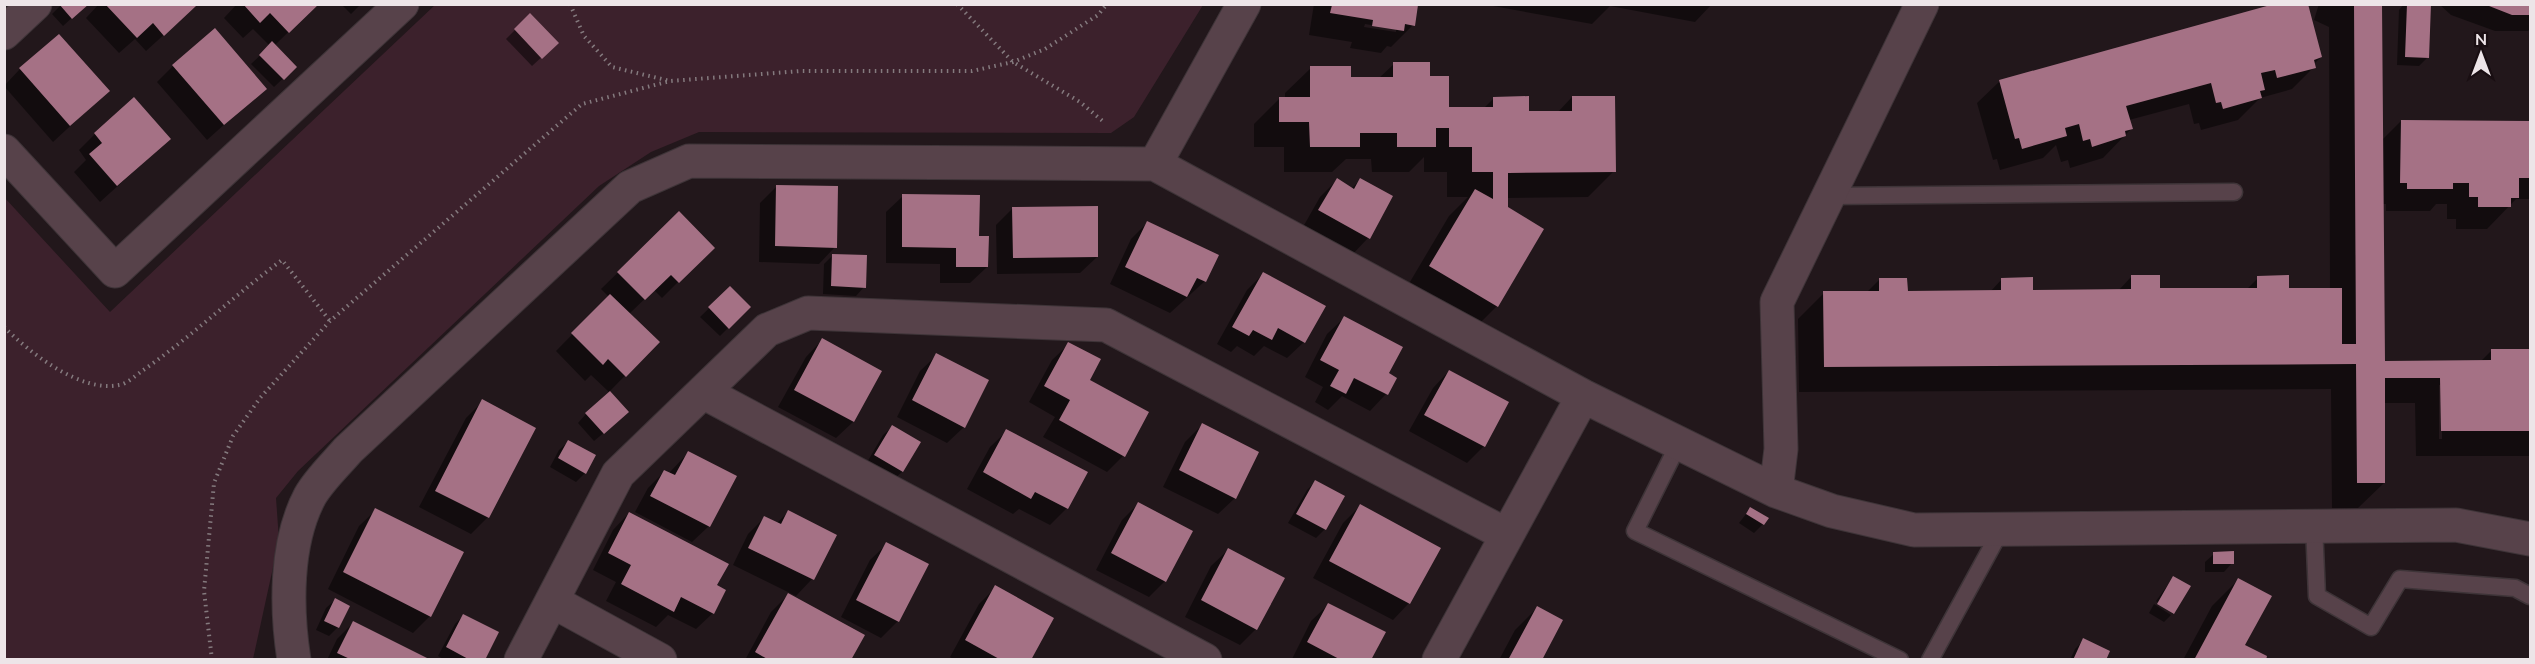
<svg xmlns="http://www.w3.org/2000/svg" width="2535" height="664" viewBox="0 0 2535 664" font-family="Mulish,sans-serif">
<rect width="100%" height="100%" fill="#22171b"/>
<path fill="#3c212c" d="M435 5H1203L1134 117 1111 133 699 132 651 152 599 186 298 471 276 498 279 540 253 659H5L4 197 110 312Z"/>
<path fill="#0007" fill-rule="evenodd" d="M62 4H87L63 26 52 14Z
M99 4H193L178 22 146 51 135 39 119 53 86 18Z
M237 4H317L274 46 295 67 274 87 251 64 270 46 253 29 243 38 224 18Z
M341 4H361L351 14Z
M1314 4H1416L1413 25 1391 47 1387 46 1381 53 1350 48 1352 42 1309 35ZM1365 24 1396 29V32L1364 27Z
M1482 4H1712L1695 22 1610 6 1592 24Z
M2319 4H2380L2381 141 2401 121 2530 122V199H2516L2487 229H2456V219H2447V204H2436L2430 211H2386V204H2382L2383 362H2480L2491 351H2530V456H2416L2415 403H2383L2384 483 2358 508H2332L2331 389 1799 392 1798 319 1824 293 1867 292 1879 280 1906 292H1990L2002 279 2032 291H2118L2131 277 2158 290H2246L2258 278 2288 289H2330L2329 27 2314 20ZM2439 385H2442V439H2439Z
M2404 4H2429L2428 57 2419 66 2397 65 2399 10Z
M2439 4H2530V29L2528 31H2495L2451 15Z
M530 15 557 43 532 66 506 39Z
M2321 57 2314 64V67L2292 89 2260 98 2238 120 2201 130 2199 123 2194 124 2189 104 2129 120 2131 129 2103 158 2070 168 2068 160 2061 162 2056 145 2043 158 2000 170 1997 159 1993 160 1977 103 2000 81Z
M1394 64 1429 78 1447 109 1484 108 1494 98 1528 113H1557L1572 97 1614 171 1588 197 1506 198 1497 306 1472 331 1404 292 1449 216 1468 197H1447V172H1424V157L1409 172H1372L1371 159H1346L1332 172H1284V147H1254V124L1279 99H1285V93L1311 68 1350 78H1379Z
M173 66 265 88 207 140 157 82Z
M20 69 108 91 53 142 4 86Z
M95 134 152 155 100 202 74 172 86 160 79 150Z
M1337 180 1351 189 1360 180 1391 197 1368 238 1352 255 1303 227 1320 197Z
M777 186 835 247 819 264 759 262 760 203Z
M903 196 978 237 987 267 970 283H940V264L886 263V212Z
M1013 208 1097 257 1080 273 997 274 996 225Z
M679 213 712 248 662 298 654 290 629 314 658 342 609 392 591 375 585 381 556 351 609 297 601 289Z
M1147 223 1205 281 1170 313 1110 284 1131 239Z
M833 255 864 287 856 296 823 294 824 264Z
M1263 274 1304 342 1287 358 1264 346 1254 356 1237 346 1231 352 1217 344 1247 290Z
M730 288 749 307 720 336 700 317Z
M1344 318 1386 394 1370 411 1342 396 1328 410 1315 402 1323 387 1305 377 1327 334Z
M822 340 880 372 853 422 836 438 778 407 806 357Z
M1069 344 1123 456 1107 472 1043 437 1055 417 1029 402 1052 360Z
M937 355 964 427 947 443 897 417 920 371Z
M1449 371 1484 446 1467 463 1409 431 1433 388Z
M483 401 488 517 471 534 419 507 466 418Z
M586 414 618 421 594 441 578 423Z
M1202 425 1235 498 1218 514 1163 487 1185 442Z
M892 427 919 443 902 472 893 480 866 464 883 435Z
M1007 431 1086 473 1067 508 1050 525 1019 509 1013 514 967 489 990 447Z
M568 442 585 473 576 482 550 467 559 450Z
M688 453 709 526 692 542 635 512 648 488 665 471 669 473Z
M1315 482 1343 497 1325 529 1316 538 1288 523 1307 490Z
M1138 504 1165 581 1149 597 1096 570 1122 520Z
M1360 506 1409 603 1393 620 1313 578 1343 523Z
M1750 509 1763 524 1754 533 1739 523Z
M376 510 462 553 430 616 413 633 328 589 359 526Z
M788 512 835 535 812 579 796 596 733 565 748 534 764 518 777 523Z
M629 513 715 586 713 613 696 629 668 615 656 627 606 601 616 582 593 570 613 530Z
M887 544 927 565 898 621 881 638 841 617 870 560Z
M1228 550 1256 629 1240 645 1185 617 1211 566Z
M2214 554 2232 563 2224 572H2205V562Z
M2173 578 2189 587 2173 614 2156 601Z
M2238 580 2243 645 2264 660H2183L2212 606Z
M996 587 1029 660H955L950 657 979 604Z
M788 595 849 660H745L771 612Z
M335 600 338 627 329 636 316 630 326 608Z
M2154 604 2171 615 2164 622 2149 613Z
M1328 605 1370 660 1292 659 1311 621Z
M1537 608 1540 660H1499L1515 630Z
M463 616 484 660H445L438 656 455 624Z
M353 623 428 660H327L337 639Z
M2084 640 2105 660H2070L2075 649Z"/>
<path fill="#a57185" d="M59 4H89L72 19Z
M105 4H195L196 6 164 36 153 23 137 38Z
M243 4H319L289 33 270 13 260 23Z
M2274 4H2308L2322 57 2314 60 2316 68 2277 78 2275 70 2261 73 2265 90 2260 91 2262 98 2223 109 2221 102 2216 103 2211 83 2126 106 2133 129 2125 131 2126 136 2092 147 2090 139 2083 141 2079 124 2065 128 2067 136 2022 149 2019 138 2015 139 1999 80Z
M2354 4H2382L2385 361 2491 360V349H2530V431H2441L2440 378H2385V483H2357L2356 364 1824 367 1823 291H1879V278H1907L1908 291 2001 290V278L2033 277V290L2131 289V275H2160V288H2257V276L2289 275V288H2342V344H2356Z
M2407 4H2431L2429 58 2405 57Z
M2484 4H2530V15H2512Z
M1332 5H1418L1415 26 1405 24 1404 31 1372 26 1373 20 1330 13Z
M530 13 559 43 542 59 514 29Z
M215 28 267 89 224 125 172 65Z
M59 34 110 91 70 126 19 68Z
M272 41 297 67 284 80 259 55Z
M1393 62H1430V76H1449V107H1493V97L1529 96V111H1572V96H1615L1616 172 1508 173V207L1544 229 1498 307 1429 266 1475 189 1493 199V172H1472V147H1449V128H1436V147H1397V133H1360V147H1310L1309 122H1279V97H1310V66H1351V77H1393Z
M134 97 171 139 117 186 89 154 102 143 94 133Z
M2401 120 2530 121V178H2519V198H2511V207H2478V197H2469V183H2453V189H2407V183H2400Z
M1337 178 1354 189 1360 178 1393 196 1370 239 1318 210Z
M776 185 838 186 837 248 775 246Z
M902 194 980 195 979 236H989L988 267H956V248L902 247Z
M1098 206V257L1013 258 1012 207Z
M679 211 715 248 679 283 671 275 645 300 617 272Z
M1147 221 1219 255 1206 282 1197 278 1187 297 1125 267Z
M832 254 867 255 866 288 831 286Z
M1263 272 1326 306 1305 343 1278 328 1272 340 1253 330 1249 336 1232 327Z
M730 286 751 307 729 329 708 307Z
M610 294 660 342 626 377 608 359 603 365 571 333Z
M1344 316 1403 347 1389 373 1397 378 1388 395 1354 378 1346 394 1330 386 1339 370 1320 360Z
M822 338 882 371 854 422 794 390Z
M1068 342 1101 359 1090 380 1149 412 1125 457 1059 420 1070 400 1044 386Z
M936 353 989 380 965 428 912 400Z
M1449 370 1509 402 1485 447 1424 415Z
M610 391 629 412 604 434 585 413Z
M482 399 536 428 489 518 435 491Z
M1202 423 1259 452 1236 499 1179 470Z
M892 425 921 442 903 472 874 455Z
M1006 429 1088 472 1068 509 1035 492 1031 499 983 472Z
M568 440 596 455 586 474 558 458Z
M688 451 737 476 710 527 650 496 664 470 675 475Z
M1315 480 1345 496 1326 530 1296 514Z
M1138 502 1193 531 1166 582 1111 553Z
M1360 504 1441 548 1410 604 1329 561Z
M1750 507 1769 518 1764 525 1746 514Z
M375 508 464 552 431 617 343 572Z
M788 510 837 535 814 580 748 548 764 516 781 524Z
M629 512 729 564 717 585 726 590 714 614 681 597 674 612 621 584 631 565 608 553Z
M886 542 929 564 899 622 856 600Z
M1228 548 1285 578 1257 630 1201 600Z
M2234 551V564H2213V552Z
M2173 576 2191 586 2174 614 2157 604Z
M2238 578 2272 596 2245 645 2267 656 2266 660H2194Z
M995 585 1054 618 1031 660H1001L965 640Z
M788 593 865 635 851 660H769L755 652Z
M335 598 350 606 339 628 324 621Z
M1328 603 1386 632 1371 660H1341L1307 642Z
M1537 606 1563 620 1542 660H1508Z
M463 614 499 632 485 660H470L446 647Z
M353 621 431 660H352L337 653Z
M2083 638 2110 651 2106 660H2073Z"/>
<g fill="none" stroke-linecap="round" stroke-linejoin="round">
<defs>
<path id="lane" d="M1829 196 2234 192
M1679 443 1635 531 1900 660
M2314 525 2317 596 2371 627 2400 579 2515 588 2530 596
M1930 660 2001 530"/>
<path id="street" d="M4 33 35 4
M4 151 115 271 402 4
M1155 164 1244 4
M703 392 1205 660
M1776 491 1781 449 1777 302 1922 4
M552 601 660 660
M294 660C286 609 285 543 310 496 319 480 336 464 348 450L630 187 689 161 1155 164 1583 396 1776 491 1832 511 1914 530 2456 525 2530 539
M521 660 618 474 767 330 808 313 1106 325 1507 535
M1439 660 1583 396"/>
</defs>
<use href="#lane" stroke="#3e3438" stroke-width="19"/>
<use href="#street" stroke="#3e3438" stroke-width="35"/>
<path stroke="#847a7e" stroke-width="4" stroke-dasharray="1.5 4.5" stroke-linecap="butt" d="M570 4 584 36 612 67 670 81
M957 4 1013 62 1080 102 1105 123
M4 327C30 353 81 393 119 385 127 384 136 375 142 371 191 337 235 295 282 260L330 321
M212 660 204 591 214 483 233 436 260 398 330 321 582 104 670 81 801 71H972L1013 62 1045 49 1098 15 1107 4"/>
<use href="#lane" stroke="#57424a" stroke-width="16"/>
<use href="#street" stroke="#57424a" stroke-width="33"/>
</g>
<rect width="2535" height="664" fill="none" stroke="#ede5e8" stroke-width="12"/>
<g transform="translate(2481 54)" stroke="#190e12" stroke-width="4.5" paint-order="stroke">
<path d="M0-4.5L10 22L0 15L-10 22Z" fill="#ede5e8"/>
<text y="-9" font-size="16" font-weight="bold" text-anchor="middle" fill="#ede5e8">N</text>
</g>
</svg>
